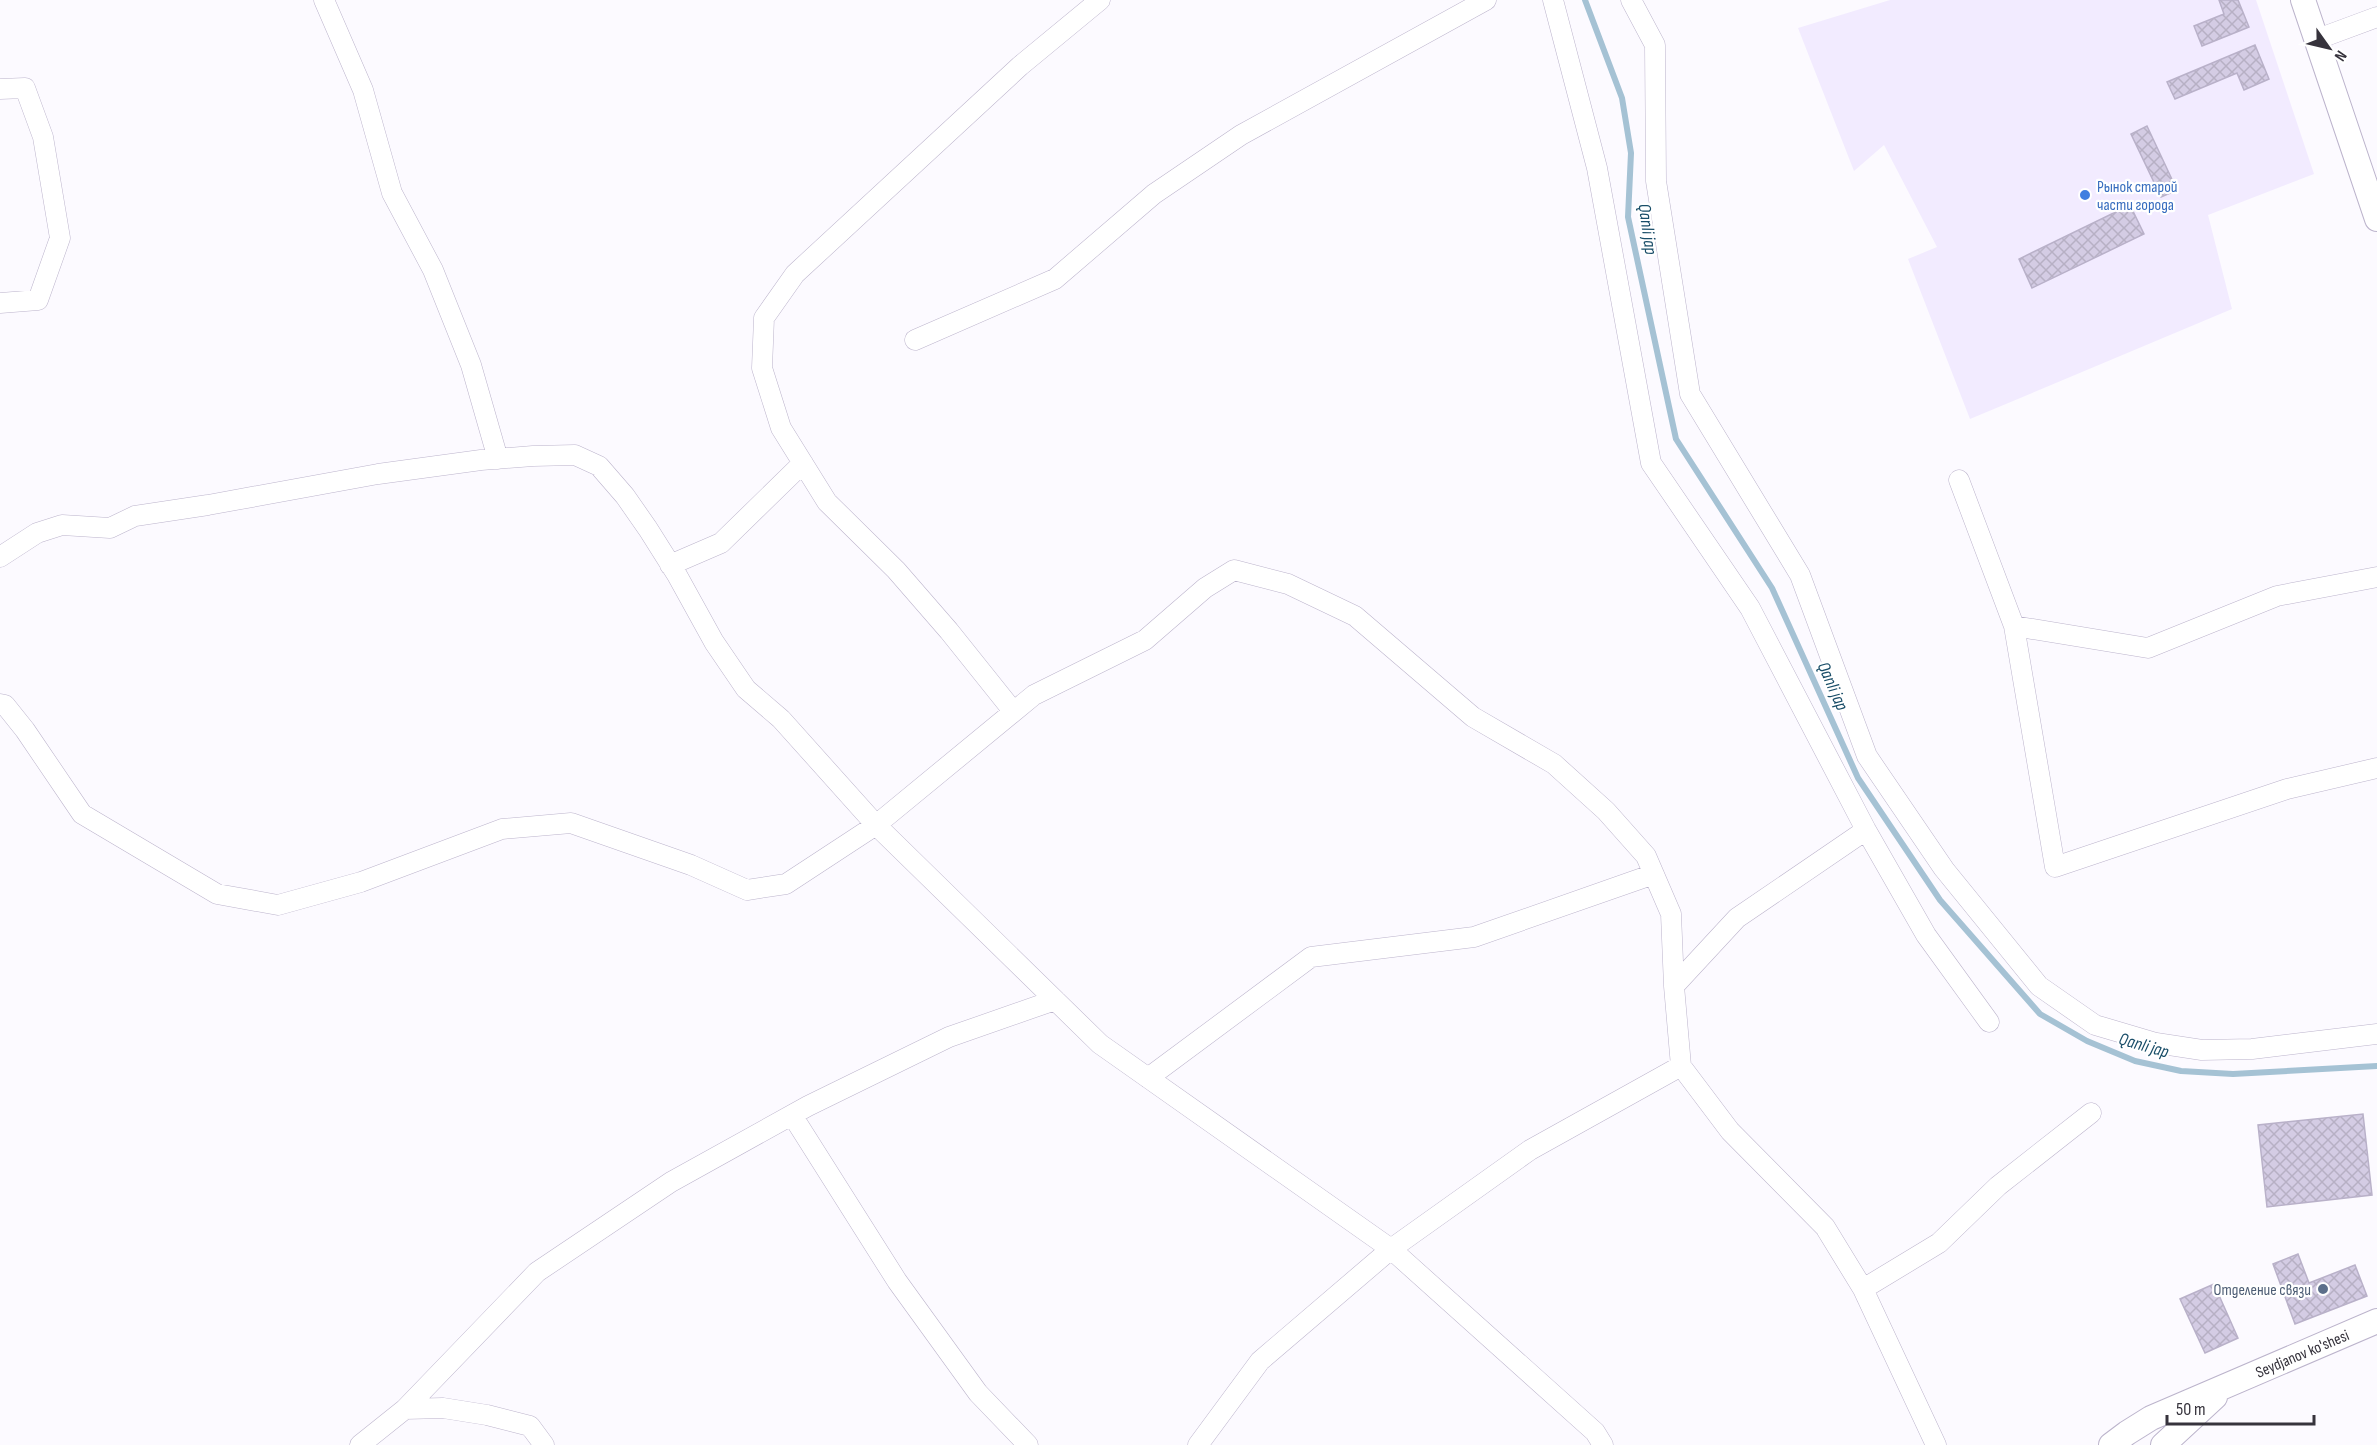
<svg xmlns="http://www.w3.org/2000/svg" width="2377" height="1445" viewBox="0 0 2377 1445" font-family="'Sofia Sans Condensed',sans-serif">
<defs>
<pattern id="building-cross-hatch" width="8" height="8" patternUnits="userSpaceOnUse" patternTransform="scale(1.5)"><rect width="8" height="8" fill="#d4cce4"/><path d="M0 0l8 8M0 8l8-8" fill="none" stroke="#b7b0c4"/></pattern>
</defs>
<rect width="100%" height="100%" fill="#fcfaff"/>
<path fill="#f2ebff" d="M1890 0H2256L2314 174 2208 215 2232 309 1970 419 1908 259 1937 247 1884 145 1854 171 1798 28Z"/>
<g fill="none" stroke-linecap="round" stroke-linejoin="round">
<path stroke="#a5c2d4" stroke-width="6" d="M1585 0 1622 98 1631 153 1628 217 1676 439 1772 588 1858 778 1940 900 2040 1014 2087 1041 2135 1061 2181 1071 2233 1074 2377 1066"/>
</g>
<path fill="url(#building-cross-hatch)" stroke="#b9b1c9" stroke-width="1.5" d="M2219 0H2238L2249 27 2202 46 2194 26 2224 14Z
M2255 45 2269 79 2244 90 2237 73 2175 99 2167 82Z
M2147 126 2177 190 2161 197 2131 134Z
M2130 205 2144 234 2032 288 2019 259Z
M2363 1114 2372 1195 2267 1207 2258 1125Z
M2298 1254 2309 1283 2355 1265 2367 1296 2295 1324 2273 1264Z
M2214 1284 2238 1338 2205 1353 2180 1299Z"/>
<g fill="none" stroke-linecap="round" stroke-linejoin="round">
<defs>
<path id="minor" d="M324 0 363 90 392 193 433 270 471 365 498 459
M1553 0 1597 168 1651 463 1750 608 1866 830 1926 935 1989 1022
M1631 0 1655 45 1656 181 1690 394 1800 575 1867 756 1944 869 2039 986 2095 1025 2156 1043 2202 1050 2252 1049 2377 1034
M2315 40 2377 17
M0 89 25 88 43 137 60 238 38 300 0 303
M915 340 1055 279 1154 194 1241 135 1486 0
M1959 480 2014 626 2055 867 2287 789 2377 768
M0 557 37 533 62 525 110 528 135 516 208 505 378 474 481 460 533 456 575 455 599 466 625 496 648 529 677 575 714 642 746 689 781 719 876 825 1100 1044 1391 1249 1595 1432 1603 1445
M670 565 721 543 803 463
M2014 626 2148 648 2277 596 2377 577
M0 704 5 705 25 730 82 814 217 894 278 905 361 882 502 829 571 823 691 865 747 890 786 884 876 825 1034 695 1145 640 1205 588 1234 570 1288 584 1355 616 1473 717 1554 764 1606 811 1646 856 1671 914 1674 986 1681 1066 1730 1131 1825 1227 1863 1289 1936 1445
M1013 711 949 631 896 570 827 502 781 428 762 368 764 318 795 274 1020 66 1100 0
M1674 986 1737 918 1866 830
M1148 1078 1311 957 1474 937 1654 874
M792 1115 897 1281 978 1393 1028 1445
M1863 1289 1939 1243 1998 1186 2091 1113
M405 1409 443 1408 487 1415 530 1426 544 1445
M360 1445 405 1409 537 1272 671 1182 808 1106 949 1037 1055 1000
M1198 1445 1260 1361 1391 1249 1530 1150 1681 1066"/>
<path id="major" d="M2303 0 2377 219
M2111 1445 2127 1433 2151 1418 2377 1321
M2163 1445 2215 1397"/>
</defs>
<use href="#minor" stroke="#bcb4cc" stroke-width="21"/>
<use href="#major" stroke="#bcb4cc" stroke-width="26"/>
<use href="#minor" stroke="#fff" stroke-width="20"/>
<use href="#major" stroke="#fff" stroke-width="24"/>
</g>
<circle fill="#3f7fe0" stroke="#fff" stroke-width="2" cx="2085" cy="195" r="6"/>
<circle fill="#5c6f8a" stroke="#fff" stroke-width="2" cx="2323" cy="1289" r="6"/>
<g text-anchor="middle" stroke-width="4.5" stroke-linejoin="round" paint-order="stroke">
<g font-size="16" fill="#366cbe" stroke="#fff" text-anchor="start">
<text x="2097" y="192">Рынок старой<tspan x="2097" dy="18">части города</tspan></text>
</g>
<g font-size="16" fill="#4e5e75" stroke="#fff" text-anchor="end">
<text x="2311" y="1295">Отделение связи</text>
</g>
<g font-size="16" fill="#36333c" stroke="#fff">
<text transform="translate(2302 1353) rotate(-23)" y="6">Seydjanov ko'shesi</text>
</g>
<g font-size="18" font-style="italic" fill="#194d68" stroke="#fff">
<text transform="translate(1648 229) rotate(82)" y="6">Qanli jap</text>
<text transform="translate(1833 686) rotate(66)" y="6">Qanli jap</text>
<text transform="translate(2144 1045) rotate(16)" y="6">Qanli jap</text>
</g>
</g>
<g transform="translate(2329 48) rotate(124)" stroke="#ffffff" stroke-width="4.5" paint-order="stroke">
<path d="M0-4.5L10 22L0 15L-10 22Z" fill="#36333c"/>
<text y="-9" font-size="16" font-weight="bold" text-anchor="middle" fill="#36333c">N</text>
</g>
<path d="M2167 1415v9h147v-9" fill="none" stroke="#36333c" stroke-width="3"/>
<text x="2176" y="1415" font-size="18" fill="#36333c" stroke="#ffffff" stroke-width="4.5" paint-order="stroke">50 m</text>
</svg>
